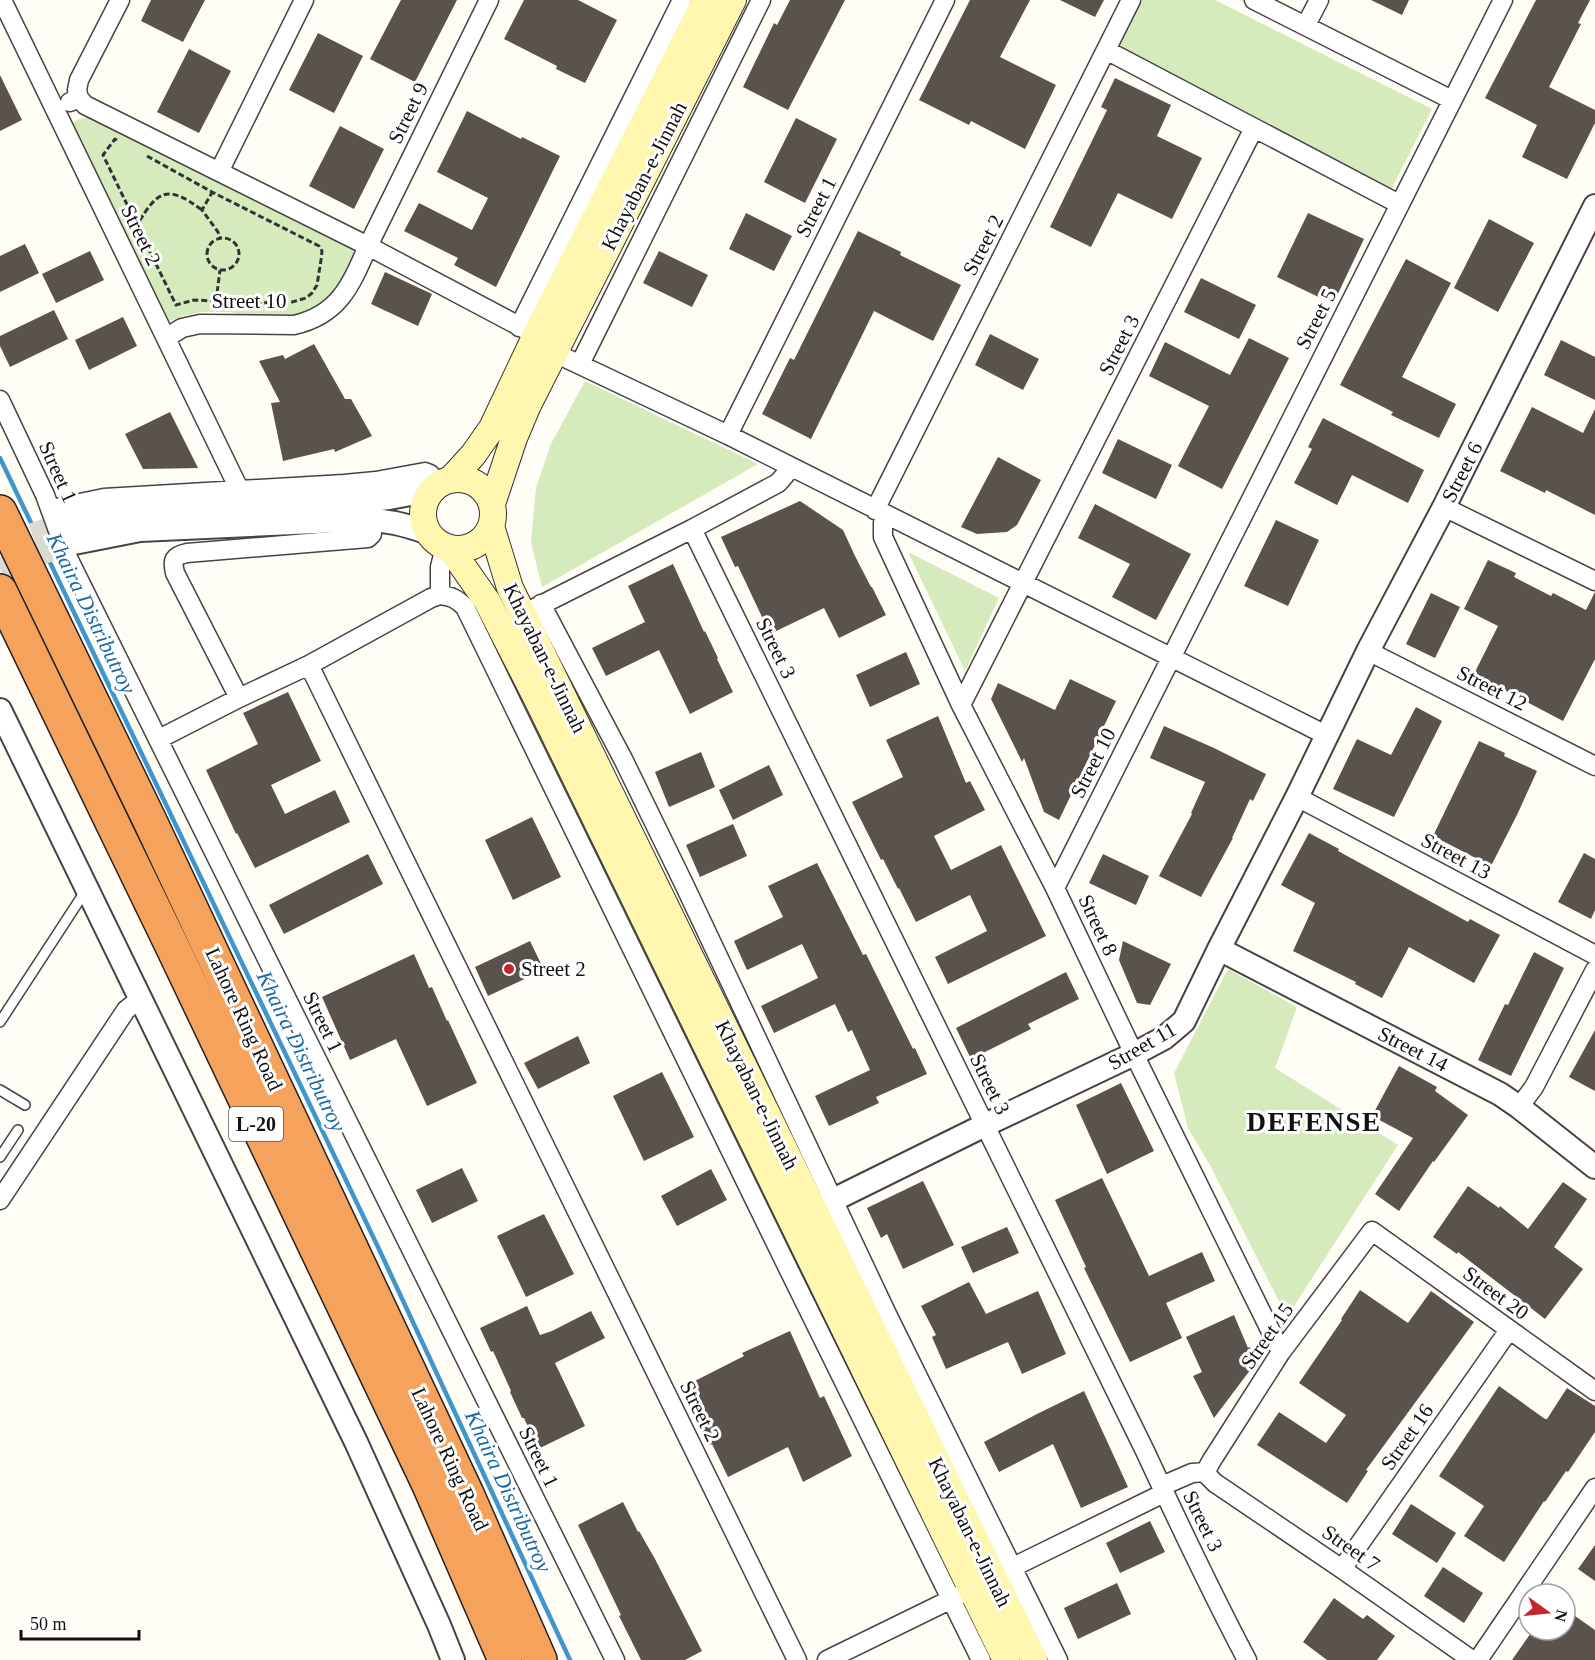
<svg xmlns="http://www.w3.org/2000/svg" width="1595" height="1660" viewBox="0 0 1595 1660" font-family="'Times New Roman',serif">
<rect width="100%" height="100%" fill="#fffdf5"/>
<path fill="#d5ebbd" d="M1142 0H1215L1432 109 1391 190 1116 52Z
M95 115 358 252 336 290 320 307 297 319 257 318 229 312H201L183 316 165 323 71 125 77 120Z
M585 381 758 464 542 587 531 542 536 488 551 444Z
M908 552 999 598 965 671Z
M1228 969 1297 1007 1275 1068 1398 1145 1287 1317 1211 1167 1188 1128 1174 1073Z"/>
<g fill="none" stroke-linecap="round" stroke-linejoin="round">
<path stroke="#3f96cf" stroke-width="4.5" d="M0 458 378 1247 570 1660"/>
</g>
<path fill="#5a524d" d="M151 0H205L183 42 141 21Z
M401 0H457L415 82 370 59Z
M524 0H578L617 20 585 83 556 69 557 66 504 39Z
M790 0H845L788 110 743 87 774 23 777 25Z
M970 0H1030L1000 57 1056 85 1025 149 971 121 969 125 919 100Z
M1060 0H1104L1095 17Z
M1371 0H1409L1402 15Z
M1536 0H1590L1578 23 1581 24 1549 87 1595 110V123L1567 179 1522 157 1537 125 1485 98Z
M318 33 363 56 334 113 289 90Z
M189 49 231 71 199 133 157 112Z
M0 75 22 120 0 131Z
M1115 78 1171 105 1157 136 1202 158 1172 219 1118 193 1091 247 1050 227 1107 110 1101 107Z
M467 111 521 139 522 137 560 156 496 287 454 265 458 258 404 231 419 203 472 230 488 198 437 172Z
M796 118 837 139 805 203 764 182Z
M340 126 384 149 354 209 309 186Z
M746 213 792 236 774 271 729 249Z
M1308 213 1364 239 1333 304 1277 277Z
M1489 219 1534 243 1498 312 1454 288Z
M858 231 901 252 900 255 961 285 933 341 874 311 811 439 762 414 790 358 794 360Z
M25 244 39 273 0 292V256Z
M90 251 104 280 56 303 42 274Z
M659 251 708 275 692 307 643 283Z
M1406 259 1451 283 1402 377 1456 404 1439 438 1391 415 1393 412 1340 385Z
M385 272 432 294 418 326 371 304Z
M1201 278 1256 305 1239 339 1184 312Z
M54 310 68 339 10 367 0 346V336Z
M123 317 137 346 89 370 75 340Z
M990 334 1039 359 1023 390 975 365Z
M1249 338 1289 358 1222 489 1178 466 1209 406 1149 376 1165 342 1230 375Z
M1561 340 1595 357V400L1544 375Z
M314 344 345 399H351L372 436 335 452 334 449 283 461 271 403 280 402 259 361 283 355 285 359Z
M1532 407 1583 433 1595 409V515L1546 490 1545 493 1500 471Z
M170 412 198 468 143 469 125 434Z
M1323 418 1424 470 1408 503 1352 475 1337 505 1294 483 1312 449 1308 447Z
M1118 439 1172 465 1156 499 1102 473Z
M998 457 1041 480 1017 525 1007 532 977 534 961 527Z
M800 501 843 530 855 556 871 587H872L886 615 839 638 824 608 770 634 738 566 735 567 721 537Z
M1095 504 1191 554 1156 620 1112 597 1130 564 1078 538Z
M1276 520 1319 540 1288 606 1244 586Z
M1488 560 1516 573 1514 577 1551 596 1553 593 1586 610 1595 592V659L1563 721 1474 674 1498 626 1464 609Z
M673 564 704 632 705 631 718 658 717 659 733 692 690 714 659 650 606 676 592 648 645 622 628 586Z
M1431 593 1460 607 1435 658 1406 644Z
M906 652 920 684 870 707 856 675Z
M1070 679 1116 701 1059 820 1044 812 1024 758 1022 762 991 699 998 683 1055 710Z
M288 692 321 761 271 785 285 814 335 790 350 822 255 868 237 833 236 834 206 770 258 744 243 713Z
M1416 707 1442 721 1394 817 1333 789 1357 739 1391 755Z
M938 716 966 783 970 781 985 810 934 836 951 870 1001 845 1046 936 948 984 935 957 987 931 970 895 916 922 899 888 898 889 883 859 881 860 852 802 903 777 886 740Z
M1164 726 1214 748 1266 774 1253 801 1250 799 1232 838H1233L1201 897 1159 876 1192 814 1191 813 1205 782 1150 758Z
M1479 741 1505 753 1504 756 1537 771 1517 815 1491 866 1433 836Z
M701 752 715 787 669 807 655 772Z
M769 765 783 795 733 820 719 790Z
M532 817 561 877 513 900 485 840Z
M733 824 747 856 700 877 686 845Z
M1309 833 1339 849 1338 851 1468 922 1470 919 1500 935 1474 983 1409 947 1382 998 1355 984 1356 982 1293 951 1315 903 1281 885Z
M1584 853 1595 859V910L1591 919 1558 902Z
M368 854 383 884 284 934 269 905Z
M1103 854 1149 876 1136 905 1089 883Z
M817 863 863 955 866 954 913 1049 915 1048 927 1074 876 1097 879 1103 829 1126 815 1096 870 1070 852 1030 848 1032 835 1004 774 1033 761 1006 818 978 802 944 747 970 734 941 783 917 768 886Z
M530 941 544 970 488 996 475 967Z
M1123 941 1171 964 1150 1005 1137 1003 1119 960Z
M1534 952 1564 968 1511 1076 1478 1060 1505 1004 1508 1005Z
M414 954 429 988 432 987 447 1021 448 1020 477 1083 427 1106 396 1039 350 1060 322 997Z
M1066 972 1079 999 1028 1024 1031 1029 971 1059 956 1028Z
M1595 1030V1091L1569 1077Z
M578 1036 590 1063 538 1089 524 1063Z
M1399 1066 1437 1087 1435 1091 1468 1115 1434 1162 1433 1161 1399 1211 1375 1194 1413 1138 1372 1116Z
M662 1072 694 1137 644 1161 613 1096Z
M1121 1083 1154 1151 1107 1174 1076 1105Z
M462 1168 478 1201 432 1223 416 1190Z
M711 1169 727 1200 677 1226 661 1196Z
M1102 1178 1149 1276 1202 1252 1215 1281 1166 1303 1182 1338 1130 1362 1084 1268 1086 1267 1055 1200Z
M923 1181 954 1245 903 1269 887 1234 881 1238 867 1208Z
M1563 1182 1587 1199 1554 1247 1583 1269 1545 1319 1458 1252 1457 1254 1433 1237 1468 1186 1499 1208 1500 1206 1528 1229Z
M544 1214 574 1274 526 1297 497 1236Z
M1007 1227 1019 1253 973 1273 961 1247Z
M969 1282 986 1314 1038 1291 1066 1354 1022 1374 1008 1342 946 1369 932 1337 936 1335 921 1306Z
M1360 1290 1408 1323 1431 1291 1474 1322 1366 1470 1368 1471 1347 1503 1257 1445 1279 1412 1326 1443 1346 1415 1299 1383 1342 1320 1341 1319Z
M527 1306 540 1335 552 1331 591 1311 605 1338 555 1363 585 1426 538 1449 524 1418H522L510 1392 511 1391 493 1351 491 1352 480 1328Z
M1234 1315 1248 1348 1250 1347 1254 1365 1214 1418 1193 1376 1202 1372 1186 1337Z
M790 1331 820 1398 824 1396 852 1456 803 1482 788 1447 728 1477 712 1444 710 1445 681 1388 744 1356 742 1353Z
M1499 1386 1545 1419H1547L1567 1388 1595 1406V1432L1568 1472 1566 1471 1545 1502 1544 1501 1504 1562 1464 1536 1484 1506 1439 1476Z
M1084 1391 1128 1487 1081 1508 1053 1444 999 1472 984 1442 1037 1414Z
M623 1502 638 1532 639 1531 655 1559 702 1651 685 1660H641L619 1616 621 1615 578 1525Z
M1411 1504 1456 1533 1437 1563 1392 1534Z
M1150 1521 1165 1552 1120 1573 1106 1543Z
M1595 1545V1581L1578 1569Z
M1443 1567 1483 1593 1464 1623 1424 1596Z
M1117 1583 1131 1614 1078 1639 1064 1608Z
M1334 1598 1363 1619 1367 1615 1395 1636 1377 1660H1327L1303 1642Z
M1565 1609 1595 1630V1660H1512L1533 1630H1565Z"/>
<g fill="none" stroke-linecap="round" stroke-linejoin="round">
<path stroke="#dbdad3" stroke-width="22" stroke-dasharray="22 11" stroke-linecap="butt" d="M1 545 65 523
M0 569 69 544"/>
<defs>
<path id="service" d="M0 1022 86 890
M0 1090 25 1105
M0 1157 18 1130"/>
<path id="minor" d="M2 0 239 489
M1254 0 1452 100
M1306 25 1319 0
M1106 50 1399 204
M79 98 85 105 368 246 536 335
M70 102 79 98 77 90 79 80 120 0
M219 172 304 0
M519 327 682 0
M166 338 182 328 200 324 294 325C339 315 351 285 368 246L489 0
M555 353 728 435 1326 735
M580 364 761 0
M0 400 45 495 68 558 615 1660
M728 435 945 0
M1444 507 1595 581
M51 509 104 498 344 484 376 481 425 472 430 474 438 485
M875 510 1131 0
M886 515 883 523V537L961 705 1055 888 1134 1054 1281 1352
M692 529 1145 1451C1178 1522 1211 1592 1247 1660
M440 595C451 596 457 599 465 607L783 1258 981 1660
M541 604 624 761 683 882 886 1312 1058 1660
M533 609 692 529 778 483 785 475 789 467
M1368 651 1595 766
M309 665 797 1660
M239 698 175 573C172 560 173 556 187 553L368 538 372 534V520
M961 705 1254 128
M159 739 239 698 309 665 431 598 440 595V567L445 547
M1297 797 1595 955
M1055 888 1503 0
M1519 1107 1534 1087 1595 970
M0 1200 126 1010 141 998
M1207 1472 1208 1467 1212 1460 1281 1352 1372 1231 1595 1391
M1207 1472 1208 1476 1215 1483 1342 1569 1472 1660
M1162 1486 1192 1473 1207 1472
M1342 1569 1509 1330
M1001 1573 1164 1493
M827 1660 962 1594
M1478 1660 1595 1488"/>
<path id="tertiary" d="M65 523 147 509 370 500 389 498 432 490
M69 544 140 530 361 520C385 519 406 525 429 533
M0 710 356 1442 439 1625 453 1660
M1219 949 1500 1094 1519 1107 1595 1167
M813 1210 985 1125 1134 1054 1164 1038 1184 1021 1219 949 1297 797 1368 651 1444 507 1595 206"/>
<path id="secondary" d="M423 514a35 35 0 1 1 70 0a35 35 0 1 1-70 0Z
M451 479 473 455 492 428 536 335 706 0
M492 504 514 438 527 407 733 0
M491 526 510 588 1034 1660
M450 548 487 601 537 699 1006 1660"/>
<path id="motorway" d="M0 512 149 819 467 1494 540 1660
M0 591 172 946 429 1485 505 1660"/>
</defs>
<use href="#service" stroke="#444" stroke-width="12"/>
<use href="#minor" stroke="#444" stroke-width="21"/>
<use href="#tertiary" stroke="#444" stroke-width="26"/>
<use href="#secondary" stroke="#333" stroke-width="28"/>
<use href="#motorway" stroke="#222" stroke-width="36"/>
<path stroke="#333" stroke-width="3" stroke-dasharray="6 3" stroke-linecap="butt" d="M117 140 115 139 103 155 137 225
M147 156 212 192 319 246 322 251 321 260 317 285 312 293 306 298 292 302 255 303 194 300 176 305 137 225C158 190 167 184 202 210
M213 191 202 210 218 232 220 238
M207 254a16 16 0 1 1 32 0a16 16 0 1 1-32 0Z
M216 301 220 270"/>
<use href="#service" stroke="#fff" stroke-width="9"/>
<use href="#minor" stroke="#fff" stroke-width="18"/>
<use href="#tertiary" stroke="#fff" stroke-width="22"/>
<use href="#secondary" stroke="#fff6b0" stroke-width="26"/>
<use href="#motorway" stroke="#f5a25d" stroke-width="33"/>
</g>
<circle fill="#c4262e" stroke="#fff" stroke-width="2" cx="509" cy="969" r="6"/>
<g text-anchor="middle" stroke-width="6" stroke-linejoin="round" paint-order="stroke">
<rect fill="#fff" stroke="#585858" stroke-width="1.5" x="229" y="1107" width="54" height="34" rx="4.5"/>
<g font-size="20" font-weight="bold" fill="#111">
<text x="256" y="1131">L-20</text>
</g>
<g font-size="21" fill="#111" stroke="#fff">
<text transform="translate(408 113) rotate(-64)" y="7">Street 9</text>
<text transform="translate(644 176) rotate(-63)" y="7">Khayaban-e-Jinnah</text>
<text transform="translate(816 207) rotate(-63)" y="7">Street 1</text>
<text transform="translate(141 235) rotate(64)" y="7">Street 2</text>
<text transform="translate(983 245) rotate(-63)" y="7">Street 2</text>
<text x="249" y="308">Street 10</text>
<text transform="translate(1316 319) rotate(-63)" y="7">Street 5</text>
<text transform="translate(1119 345) rotate(-63)" y="7">Street 3</text>
<text transform="translate(58 472) rotate(66)" y="7">Street 1</text>
<text transform="translate(1462 472) rotate(-63)" y="7">Street 6</text>
<text transform="translate(776 648) rotate(64)" y="7">Street 3</text>
<text transform="translate(545 658) rotate(64)" y="7">Khayaban-e-Jinnah</text>
<text transform="translate(1492 688) rotate(27)" y="7">Street 12</text>
<text transform="translate(1093 763) rotate(-63)" y="7">Street 10</text>
<text transform="translate(1456 856) rotate(28)" y="7">Street 13</text>
<text transform="translate(1098 925) rotate(65)" y="7">Street 8</text>
<text transform="translate(244 1019) rotate(65)" y="7">Lahore Ring Road</text>
<text transform="translate(323 1022) rotate(64)" y="7">Street 1</text>
<text transform="translate(1142 1046) rotate(-30)" y="7">Street 11</text>
<text transform="translate(1413 1049) rotate(27)" y="7">Street 14</text>
<text transform="translate(990 1084) rotate(64)" y="7">Street 3</text>
<text transform="translate(757 1095) rotate(64)" y="7">Khayaban-e-Jinnah</text>
<text transform="translate(1496 1293) rotate(36)" y="7">Street 20</text>
<text transform="translate(1267 1336) rotate(-55)" y="7">Street 15</text>
<text transform="translate(700 1411) rotate(64)" y="7">Street 2</text>
<text transform="translate(1407 1437) rotate(-55)" y="7">Street 16</text>
<text transform="translate(539 1457) rotate(64)" y="7">Street 1</text>
<text transform="translate(450 1459) rotate(65)" y="7">Lahore Ring Road</text>
<text transform="translate(1203 1521) rotate(64)" y="7">Street 3</text>
<text transform="translate(970 1532) rotate(64)" y="7">Khayaban-e-Jinnah</text>
<text transform="translate(1351 1548) rotate(35)" y="7">Street 7</text>
</g>
<g font-size="21" fill="#111" stroke="#fff" text-anchor="start">
<text x="521" y="976">Street 2</text>
</g>
<g font-size="22" font-style="italic" fill="#1768a6" stroke="#fff">
<text transform="translate(92 613) rotate(64)" y="8">Khaira Distributroy</text>
<text transform="translate(302 1051) rotate(64)" y="8">Khaira Distributroy</text>
<text transform="translate(509 1491) rotate(65)" y="8">Khaira Distributroy</text>
</g>
<g font-size="27" font-weight="bold" letter-spacing="1.5" fill="#111" stroke="#fff">
<text x="1314" y="1131">DEFENSE</text>
</g>
</g>
<g transform="translate(1547 1612) rotate(105)"><circle r="28" fill="#ffffff" stroke="#a0a0a0" stroke-width="1.5"/>
<path d="M0-4.5L10 22L0 15L-10 22Z" fill="#c4262e"/>
<text y="-9" font-size="16" font-weight="bold" text-anchor="middle" fill="#111111">N</text>
</g>
<path d="M21 1630v9h118v-9" fill="none" stroke="#111111" stroke-width="3"/>
<text x="30" y="1630" font-size="18" fill="#111111" stroke="#ffffff" stroke-width="4.5" paint-order="stroke">50 m</text>
</svg>
